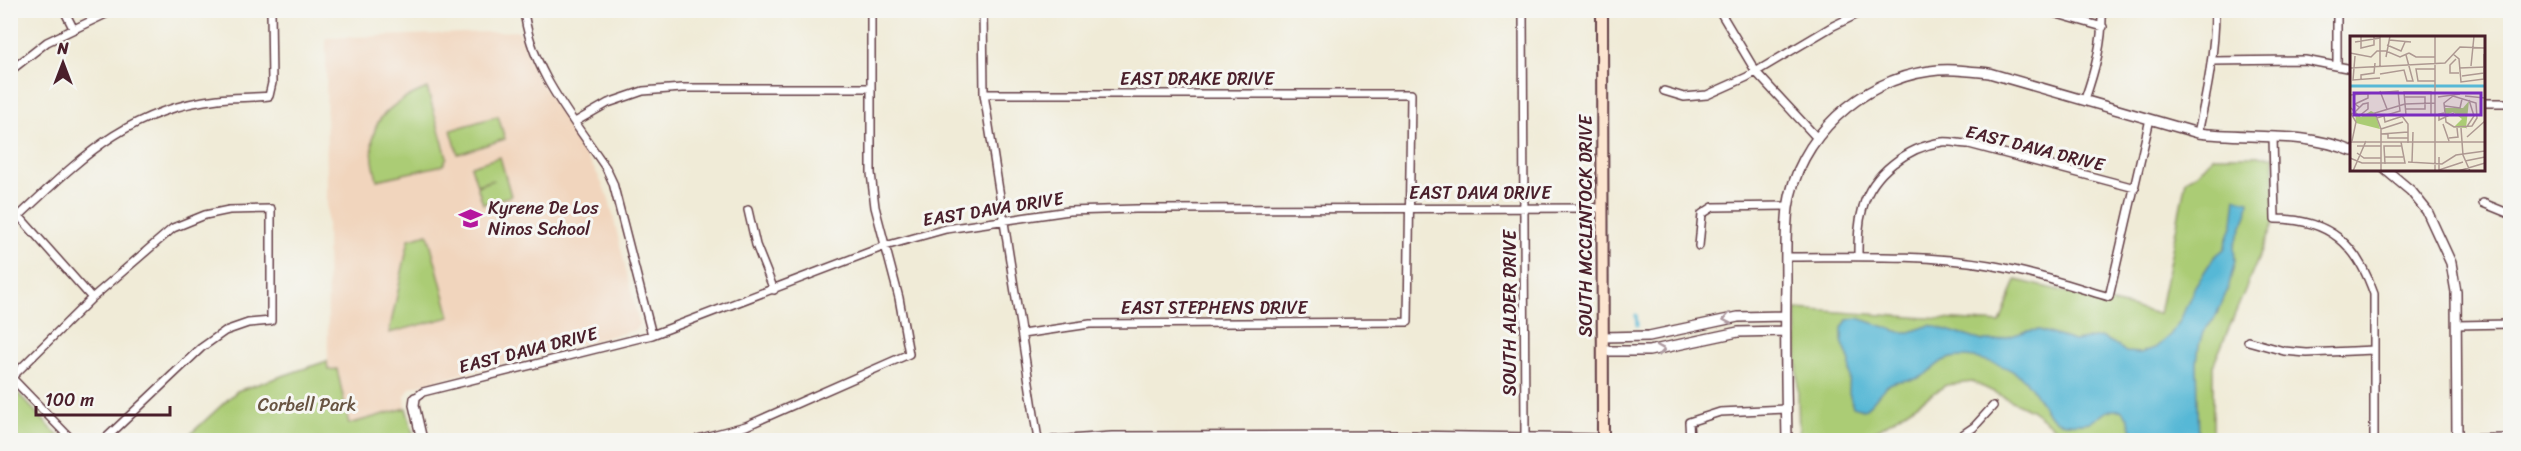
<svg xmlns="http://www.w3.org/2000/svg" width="2521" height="451" viewBox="0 0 2521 451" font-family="Sriracha,sans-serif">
<rect width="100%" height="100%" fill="#f6f6f2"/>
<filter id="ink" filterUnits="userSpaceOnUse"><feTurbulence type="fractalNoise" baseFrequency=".0167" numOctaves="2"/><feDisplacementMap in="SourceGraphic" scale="12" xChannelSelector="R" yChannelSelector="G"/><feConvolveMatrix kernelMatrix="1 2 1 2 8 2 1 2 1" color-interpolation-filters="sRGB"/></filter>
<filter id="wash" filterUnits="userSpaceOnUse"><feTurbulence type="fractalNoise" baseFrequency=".008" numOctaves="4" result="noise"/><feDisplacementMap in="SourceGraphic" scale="24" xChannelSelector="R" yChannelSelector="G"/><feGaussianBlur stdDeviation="1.35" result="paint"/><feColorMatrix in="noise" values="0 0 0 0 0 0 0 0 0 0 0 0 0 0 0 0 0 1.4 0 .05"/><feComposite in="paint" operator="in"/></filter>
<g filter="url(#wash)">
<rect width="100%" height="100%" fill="#f0ebd7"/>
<path fill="#f1d5bd" d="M519 31 534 71 598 175 609 199 639 324 635 330 411 387 405 396 406 408 349 424 337 369 328 370 326 38Z"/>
<path fill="#abcc74" stroke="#7a7650" stroke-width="1.5" d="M427 88 447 157 443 165 377 180C363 128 378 108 427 88Z
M498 116 505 139 458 154 451 130Z
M2213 156H2274L2275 219 2213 366V440H2071L2031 410 1973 382 1946 385 1879 429 1850 440H1799L1796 309 2000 323 2016 280 2159 314 2186 180 2197 174Z
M500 157 511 196 483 204 477 186 494 180 477 185 471 166Z
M428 234 450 317 389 333 409 239Z
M327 361 328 370 337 369 349 424 406 408 415 440H184L237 391Z
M11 389 16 391 62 440H11Z"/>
<path fill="#57b8d6" stroke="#506c80" stroke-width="1.5" d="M2236 198 2249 201 2247 215 2234 246 2235 261 2228 289 2215 318 2203 332 2199 346 2197 364 2199 440H2135L2128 418 2121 410C2101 410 2106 414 2092 421 2085 424 2068 424 2060 422 2044 417 2038 393 2026 381 2010 365 1967 351 1945 360 1936 364 1929 374 1919 378 1908 382 1899 378 1888 385 1878 392 1875 403 1863 410L1853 407 1849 393 1850 362 1842 341V328L1847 320 1858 318 1900 332H1910L1930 325 1983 341H1995L2027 331 2039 330 2074 341 2100 337 2113 343 2126 352 2140 353 2155 348 2170 335 2180 321 2195 286 2214 257 2224 249 2233 223Z"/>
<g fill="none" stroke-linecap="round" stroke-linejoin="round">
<path stroke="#57b8d6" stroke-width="3" d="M1636 315 1637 325"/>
</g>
</g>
<g filter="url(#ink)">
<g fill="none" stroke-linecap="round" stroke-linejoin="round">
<defs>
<path id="minor" d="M64 10 73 28
M524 10C530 70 574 120 606 168L613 183 652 335
M983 10 984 94 1038 440
M1523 10 1525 436
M1719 10 1756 72 1817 138
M2043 10 2103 27
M2337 10V65
M2212 61 2305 60 2352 69
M10 71 47 42 114 10
M1664 91 1684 97 1707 95 1747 77 1833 26 1866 10
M984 94H1411L1408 322 1090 324 1022 334
M2085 99C2095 70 2103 42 2102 10
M2484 103H2510
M575 122 608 103 643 91 682 88H871
M2198 133C2207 92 2215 52 2215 10
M2273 137 2275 219C2329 219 2357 244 2374 294V440
M2483 203 2510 214
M748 210 756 245 774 290
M1699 246 1702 214 1713 207 1788 206
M1786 257C1854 257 1922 254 1989 265 2030 272 2069 285 2109 297L2150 119
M1858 257C1858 240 1858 224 1863 207 1872 173 1908 147 1942 142 1950 141 1961 144 1969 144L2135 188
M92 298 19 216C81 158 128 109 218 99 235 97 252 98 269 96L272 83 271 10
M2456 325 2510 324
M2248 341 2284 351 2307 353 2374 350
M10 376 72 440
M10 379 92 298 173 228 205 215 229 210 271 209V321L248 323 225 331 201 348 104 440
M415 398 423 392 652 335 885 246 946 229 1069 211 1136 209 1603 208
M2457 439 2510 438
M694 440 746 426 909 354 899 298 875 207 871 173V10
M1053 440 1112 436 1405 435 1603 438
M1690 440 1689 422 1720 412 1786 409
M1955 440 1974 427 1993 406"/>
<path id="tertiary" d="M2386 170 2411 191 2427 211 2451 263 2456 292 2457 440
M1603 337 1649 336 1738 317 1785 316
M1603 351H1649L1738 332 1785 331
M415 398 414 405 422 440
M1787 440C1786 389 1785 337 1786 285 1786 260 1785 233 1788 208 1797 138 1861 80 1930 71 1949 68 1969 71 1989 73L2198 133C2249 139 2303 131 2352 151"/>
<path id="secondary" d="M1602 10 1603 440"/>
</defs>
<use href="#minor" stroke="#633e45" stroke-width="10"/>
<use href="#tertiary" stroke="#633e45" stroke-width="12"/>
<use href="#secondary" stroke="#633e45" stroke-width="14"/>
<use href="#minor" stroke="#fff" stroke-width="7"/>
<use href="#tertiary" stroke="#fff" stroke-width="9"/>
<use href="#secondary" stroke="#fce5d0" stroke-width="10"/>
</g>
<defs><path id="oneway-chevron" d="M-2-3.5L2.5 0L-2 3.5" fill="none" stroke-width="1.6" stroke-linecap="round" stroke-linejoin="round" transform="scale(1.5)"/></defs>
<g stroke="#ae9aa0">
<use href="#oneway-chevron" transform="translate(1727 319) rotate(169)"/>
<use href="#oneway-chevron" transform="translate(1661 350) rotate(-9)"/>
</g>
</g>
<defs>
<symbol id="school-bare" viewBox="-9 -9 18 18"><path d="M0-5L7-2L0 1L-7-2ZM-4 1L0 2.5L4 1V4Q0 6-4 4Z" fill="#b5179e" stroke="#f6f6f2" stroke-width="2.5" paint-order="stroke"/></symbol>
</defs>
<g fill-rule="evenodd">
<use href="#school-bare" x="454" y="202" width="33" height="33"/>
</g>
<g text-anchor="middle" stroke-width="6" stroke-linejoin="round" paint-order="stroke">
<g font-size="18" fill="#4a1f2b" stroke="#f6f6f2">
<text x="1197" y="85">EAST DRAKE DRIVE</text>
<text transform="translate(2035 148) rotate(14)" y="6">EAST DAVA DRIVE</text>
<text x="1480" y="199">EAST DAVA DRIVE</text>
<text transform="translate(993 209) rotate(-9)" y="6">EAST DAVA DRIVE</text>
<text transform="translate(1586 226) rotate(-90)" y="6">SOUTH MCCLINTOCK DRIVE</text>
<text x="1214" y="314">EAST STEPHENS DRIVE</text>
<text transform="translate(1510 313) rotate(-90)" y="6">SOUTH ALDER DRIVE</text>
<text transform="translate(528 350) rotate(-14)" y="6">EAST DAVA DRIVE</text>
</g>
<g font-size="18" fill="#4a1f2b" stroke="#f6f6f2" text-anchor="start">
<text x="488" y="214">Kyrene De Los<tspan x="488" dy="21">Ninos School</tspan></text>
</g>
<g font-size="18" fill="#675341" stroke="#f6f6f2">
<text x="307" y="411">Corbell Park</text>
</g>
</g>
<g transform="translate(2350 36)">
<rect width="135" height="135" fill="#f0ebd7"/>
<path d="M119 65 116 92 104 91 112 83 103 76 95 80V72H113ZM21 75 25 77 30 93 6 87 5 76 11 81Z" fill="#abcc74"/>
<path fill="none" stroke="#57b8d6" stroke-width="3" d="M0 50H135"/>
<path fill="none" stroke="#ae9992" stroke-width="1.5" d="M11 0V12L24 9V0M30 0V31M85 0V135M39 4 61 6M5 6 30 2M37 9 51 15 55 6M0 17 21 21 27 15H36L50 21 59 17M59 17 66 21H85M103 18 109 23 111 46 134 43M5 20 3 44 30 42M36 21 40 0M106 23 100 29V37H109M121 30 124 0M0 32 95 27 110 11 135 12M109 32 135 31M85 33H66L68 45H85M30 38 54 34 57 45H63L56 19M112 40 134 37M134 43V18M11 44V39L24 37 25 27M30 55 37 73M0 59 48 55 50 75 27 82M103 60 126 67 127 82 122 90 104 91 96 86 94 67ZM115 60 135 62M54 61H75V73H56M88 61 110 58M95 70 110 72 112 63M9 71 5 68 18 62V56M1 72 9 80 18 73V67L13 68 5 76 2 78M0 76 6 86 2 105M94 77 89 78V84L104 77M56 79 54 56H81V79M34 80 35 86 56 79H80M52 80 58 88V107M93 88 99 105M111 92 113 119 120 135M116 92 124 80 119 64M31 93 53 86M38 97V102H58M31 98 58 96M117 101 135 85M99 102 108 101 107 92M0 106H135M7 110H31M7 117 14 122H31M34 121H53M89 121V134L113 126M0 122 12 127H55L51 106M115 125 135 121M58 126 92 128 106 119 135 115M62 126 63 96M35 128 34 110H51M3 135 16 105M31 135V93L25 77 55 68 85 67M108 135 135 127"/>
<path fill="#7b2cbf" fill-opacity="0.15" stroke="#7b2cbf" stroke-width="3" d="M4 57H131V79H4Z"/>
<rect width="135" height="135" fill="none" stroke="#4a1f2b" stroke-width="3"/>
</g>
<rect width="2521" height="451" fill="none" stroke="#f6f6f2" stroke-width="36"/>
<g transform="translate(63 63)" stroke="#f6f6f2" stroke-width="4.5" paint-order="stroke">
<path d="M0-4.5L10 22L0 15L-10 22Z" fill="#4a1f2b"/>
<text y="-9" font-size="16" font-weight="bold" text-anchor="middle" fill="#4a1f2b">N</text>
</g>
<path d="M36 406v9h134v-9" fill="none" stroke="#4a1f2b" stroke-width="3"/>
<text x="45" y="406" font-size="18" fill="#4a1f2b" stroke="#f6f6f2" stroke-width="4.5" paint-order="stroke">100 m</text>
</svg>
